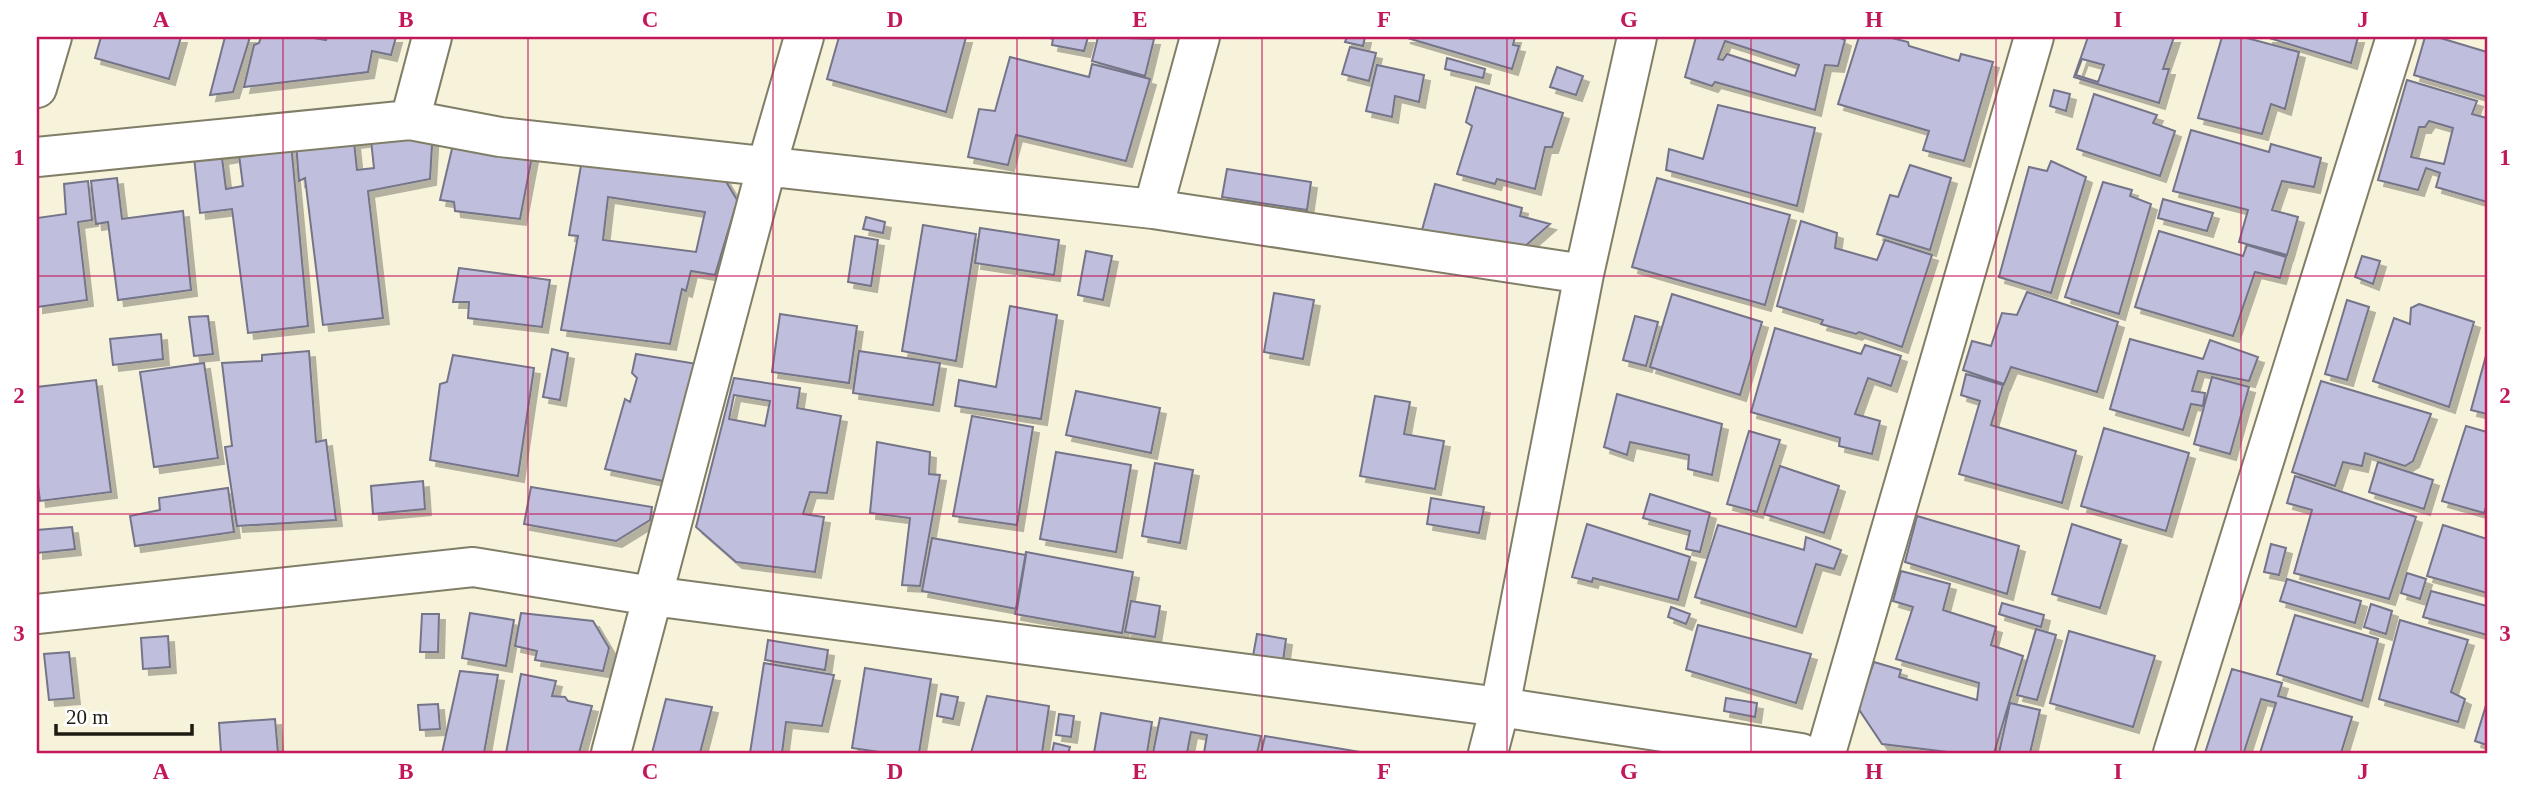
<svg xmlns="http://www.w3.org/2000/svg" width="2524" height="790" viewBox="0 0 2524 790" font-family="'Times New Roman',serif">
<defs>
<filter id="shadow"><feDropShadow dx="6" dy="6" stdDeviation="0" flood-color="#0004"/></filter>
</defs>
<rect width="100%" height="100%" fill="#f7f2da"/>
<path fill="#c0bedd" stroke="#757489" stroke-width="2" fill-rule="evenodd" filter="url(#shadow)" d="M101 37H181L169 79 95 58Z
M225 37H250L233 92 210 95Z
M261 37H308L326 40 327 37H396L391 55 372 51 368 72 244 87 254 45 259 43Z
M839 37H966L946 112 827 79Z
M1046 37H1088L1084 51 1052 45 1053 39Z
M1098 37 1154 39 1145 76 1092 61Z
M1347 37H1365L1363 46 1345 42Z
M1404 37H1515L1513 45 1519 46 1512 69Z
M1696 37H1838L1845 40 1838 66 1825 65 1815 110 1715 82 1712 86 1685 77ZM1725 41 1799 65 1795 76 1727 54 1723 60 1718 59Z
M1859 37H1888L1908 42 1909 46 1959 61 1961 54 1993 62 1964 161 1923 150 1929 131 1838 104Z
M2088 37H2174L2163 69H2169L2159 103 2074 77ZM2082 59 2104 65 2098 82 2076 75Z
M2222 37H2243L2299 52 2285 109 2271 104 2262 134 2198 118Z
M2266 37H2358L2351 63Z
M2425 37H2437L2487 52V97L2414 75Z
M1350 47 1376 53 1369 81 1342 74Z
M1010 57 1089 77 1092 64 1150 79 1126 161 1016 135 1008 165 968 157 979 109 995 111Z
M1447 58 1485 69 1483 78 1445 69Z
M1377 65 1424 75 1419 102 1395 96 1392 117 1366 111Z
M1557 67 1583 76 1576 95 1550 87Z
M2407 80 2477 101 2472 114 2487 118V202L2436 187 2440 173 2426 168 2418 190 2378 180ZM2429 121 2453 128 2444 164 2411 157 2419 127H2425Z
M1476 87 1563 113 1552 147H1545L1535 189 1497 179 1495 184 1457 174 1472 126 1466 122Z
M2054 90 2070 94 2066 111 2050 106Z
M2094 94 2157 115 2153 123 2175 131 2160 176 2077 149Z
M1718 105 1815 128 1797 206 1666 170 1669 149 1703 159Z
M433 128 430 179 368 191 383 318 323 325 305 178 299 181 296 143ZM371 140 374 168 357 170 354 142Z
M2191 130 2269 152 2271 144 2321 158 2314 187 2282 181 2272 210 2298 217 2287 255 2239 242 2248 210 2173 191Z
M454 140 533 151 520 219 455 211 454 202 440 200Z
M291 143 308 326 248 333 232 209 200 213 194 157ZM239 155 243 186 226 189 222 158Z
M584 148 719 170 742 208H735L715 275 691 271 686 291 682 289 670 344 561 330 578 236 569 235ZM608 197 705 212 696 252 603 240Z
M2051 161 2086 177 2051 293 1999 277 2029 167 2047 171Z
M1910 165 1951 178 1930 250 1877 234 1890 195 1898 197Z
M1227 169 1311 182 1307 210 1222 197Z
M117 178 122 219 183 211 191 290 118 300 108 222 96 224 91 181Z
M1657 178 1790 215 1765 305 1632 267Z
M88 181 92 220 78 222 87 300 37 307V218L66 214 64 184Z
M2103 182 2132 190 2130 196 2151 204 2119 314 2065 297Z
M1435 184 1522 208 1520 216 1550 224 1523 248 1422 230Z
M2163 199 2213 213 2207 231 2158 218Z
M866 217 885 222 883 233 863 229Z
M1801 221 1837 233 1835 248 1877 260 1885 240 1932 255 1902 347 1859 332 1856 334 1821 324 1823 320 1777 306Z
M923 225 976 234 956 361 902 351Z
M980 228 1059 240 1054 275 975 263Z
M2159 231 2243 256 2247 245 2286 257 2280 278 2255 272 2233 336 2135 307Z
M855 236 878 240 871 286 848 282Z
M1086 251 1112 256 1103 300 1078 295Z
M2362 256 2380 261 2373 284 2355 277Z
M459 268 550 280 542 327 468 318 469 302H453Z
M2027 292 2118 322 2097 392 2011 367 2004 384 1963 370 1972 341 1991 346 2002 313 2017 315Z
M1274 293 1314 300 1303 359 1264 352Z
M1672 294 1762 322 1740 395 1650 367Z
M2347 300 2369 307 2347 380 2325 374Z
M2419 304 2474 322 2449 407 2373 381 2394 318 2410 324 2411 308Z
M1010 306 1057 315 1041 419 955 406 959 380 996 387Z
M780 314 857 326 849 383 772 372Z
M208 316 213 354 194 356 189 317Z
M1635 316 1658 322 1646 366 1623 360Z
M1775 328 1861 354 1865 345 1901 356 1891 386 1868 378 1855 414 1880 421 1872 454 1839 446 1840 438 1751 412Z
M161 334 163 359 113 365 110 339Z
M2130 339 2203 359 2210 340 2258 357 2249 381 2198 371 2192 391 2205 393 2203 406 2191 404 2183 430 2110 409Z
M552 349 568 353 560 400 543 397Z
M309 351 316 442 326 440 336 520 237 526 225 447 232 446 222 363 262 361V355Z
M859 351 940 363 933 405 853 393Z
M2487 352V414L2471 410Z
M636 354 697 364 663 481 605 469 625 399 630 402 637 378 632 373Z
M453 355 534 368 518 476 430 460 440 384 447 382Z
M204 363 218 458 154 467 140 372Z
M1966 374 2003 385 1991 425 2076 451 2062 503 1959 474 1980 401 1961 395Z
M2212 377 2249 387 2230 454 2194 444Z
M734 378 800 388 797 408 841 416 827 493 810 492 803 514 824 517 815 572 736 562 696 527ZM734 395 770 401 765 426 729 419Z
M96 380 111 492 40 501 37 478V387Z
M2321 381 2431 414 2413 461 2405 466 2365 453 2362 466 2343 462 2335 486 2292 472Z
M1076 391 1160 408 1151 453 1066 435Z
M1617 394 1722 424 1712 475 1688 469 1689 455 1630 442 1627 455 1604 447Z
M1375 396 1410 402 1404 434 1444 441 1435 489 1360 476Z
M972 416 1033 427 1017 525 953 516Z
M2466 426 2487 432V504L2484 513 2442 501Z
M2104 428 2189 453 2166 531 2081 506Z
M1749 431 1780 440 1757 512 1727 504Z
M877 442 930 452 929 474 940 475 920 586 902 585 910 518 870 513Z
M1056 452 1131 465 1116 552 1040 539Z
M2378 462 2433 480 2424 509 2369 492Z
M1155 463 1193 470 1180 543 1142 536Z
M1780 466 1839 486 1824 533 1764 514Z
M2295 476 2416 517 2389 599 2294 573 2312 510 2287 503Z
M423 481 425 509 373 514 371 486Z
M531 487 652 507 650 520 616 541 524 524Z
M228 488 234 532 135 546 130 516 160 510 159 498Z
M1650 494 1710 513 1700 552 1686 549 1690 531 1643 518Z
M1431 498 1484 507 1479 533 1427 524Z
M1917 516 2019 546 2007 594 1905 562Z
M1587 524 1690 557 1678 600 1593 578 1592 582 1572 577Z
M2072 524 2121 540 2100 608 2052 594Z
M1718 525 1804 550 1806 537 1841 550 1834 569 1816 564 1796 627 1695 597Z
M2443 525 2487 539V593L2427 576Z
M72 527 75 549 37 553V530Z
M932 538 1026 555 1017 609 922 591Z
M2271 544 2286 548 2279 575 2264 572Z
M1026 552 1133 572 1122 633 1015 614Z
M1901 571 1950 584 1943 610 1996 627 1991 645 2023 656 1994 753H1956L1882 744 1858 708 1874 662 1901 670 1899 677 1977 700 1979 683 1896 659 1913 607 1893 601Z
M2407 573 2426 579 2420 599 2401 593Z
M2287 579 2361 601 2355 623 2280 601Z
M2431 591 2487 606V635L2423 617Z
M1131 601 1160 606 1155 637 1125 632Z
M2002 603 2044 615 2041 627 1999 614Z
M2371 604 2392 611 2386 634 2364 627Z
M1671 607 1690 614 1686 624 1668 617Z
M470 613 514 620 506 666 462 658Z
M521 613 593 621 609 648 603 671 535 660 537 651 515 646Z
M422 614H439L438 652H420Z
M2295 615 2378 639 2362 701 2277 674Z
M2400 620 2468 640 2451 692 2465 699 2458 722 2379 699Z
M1698 625 1811 654 1796 703 1686 670Z
M2036 629 2056 635 2037 700 2017 695Z
M2069 631 2155 656 2133 727 2050 703Z
M1257 634 1286 639 1283 661 1253 656Z
M168 636 170 667 143 669 141 638Z
M768 640 828 650 825 670 765 660Z
M69 652 74 698 49 700 44 654Z
M764 663 834 675 822 726 786 722 782 753H750Z
M865 668 931 679 919 753H886L852 748Z
M2232 669 2282 683 2278 696 2352 717 2341 753H2260L2276 703 2261 699 2244 752 2246 753H2205Z
M460 671 498 675 484 753H442Z
M521 674 556 681 552 696 565 697 568 701 592 706 579 753H506Z
M941 694 958 697 953 719 937 716Z
M987 696 1049 706 1042 753H971Z
M1726 698 1757 703 1755 717 1724 711Z
M666 699 712 707 700 753H652Z
M2487 702V745L2475 741Z
M2010 703 2040 710 2030 753H1999Z
M438 704 440 729 420 730 418 705Z
M1101 713 1152 722 1147 753H1094Z
M1059 714 1074 716 1071 737 1056 735Z
M1160 718 1261 736 1257 753H1204L1207 735 1191 732 1187 753H1153Z
M275 719 278 753H221L219 723Z
M1265 736 1366 753H1261Z
M1054 743 1070 747 1068 753H1052Z"/>
<g fill="none" stroke-linecap="round" stroke-linejoin="round">
<defs>
<path id="minor" d="M37 88 52 37
M410 120 432 37
M37 157 410 120 500 137 1153 209 1584 274
M1153 209 1200 37
M37 614 473 567 652 596 1500 707 1801 753
M611 753 767 165 804 37
M1488 753 1500 707 1584 274 1637 37
M1826 753 2034 37
M2173 753 2396 37"/>
</defs>
<use href="#minor" stroke="#817e67" stroke-width="42"/>
<use href="#minor" stroke="#fff" stroke-width="38"/>
</g>
<path fill="none" stroke="#c2185b" stroke-width="2" stroke-opacity="0.55" d="M283 37V753M528 37V753M773 37V753M1017 37V753M1262 37V753M1507 37V753M1751 37V753M1996 37V753M2241 37V753M37 276H2487M37 514H2487"/>
<rect width="2524" height="790" fill="none" stroke="#ffffff" stroke-width="77"/>
<path d="M56 724v10h136v-10" fill="none" stroke="#1d1b12" stroke-width="3.5"/>
<text x="66" y="724" font-size="21" fill="#1d1b12" stroke="#ffffff" stroke-width="5" paint-order="stroke">20 m</text>
<rect x="38" y="38" width="2448" height="714" fill="none" stroke="#c2185b" stroke-width="2.5"/>
<g font-size="23" text-anchor="middle" font-weight="bold" fill="#c2185b">
<text x="161" y="27">A</text>
<text x="406" y="27">B</text>
<text x="650" y="27">C</text>
<text x="895" y="27">D</text>
<text x="1140" y="27">E</text>
<text x="1384" y="27">F</text>
<text x="1629" y="27">G</text>
<text x="1874" y="27">H</text>
<text x="2118" y="27">I</text>
<text x="2363" y="27">J</text>
<text x="19" y="165">1</text>
<text x="2505" y="165">1</text>
<text x="19" y="403">2</text>
<text x="2505" y="403">2</text>
<text x="19" y="641">3</text>
<text x="2505" y="641">3</text>
<text x="161" y="779">A</text>
<text x="406" y="779">B</text>
<text x="650" y="779">C</text>
<text x="895" y="779">D</text>
<text x="1140" y="779">E</text>
<text x="1384" y="779">F</text>
<text x="1629" y="779">G</text>
<text x="1874" y="779">H</text>
<text x="2118" y="779">I</text>
<text x="2363" y="779">J</text>
</g>
</svg>
